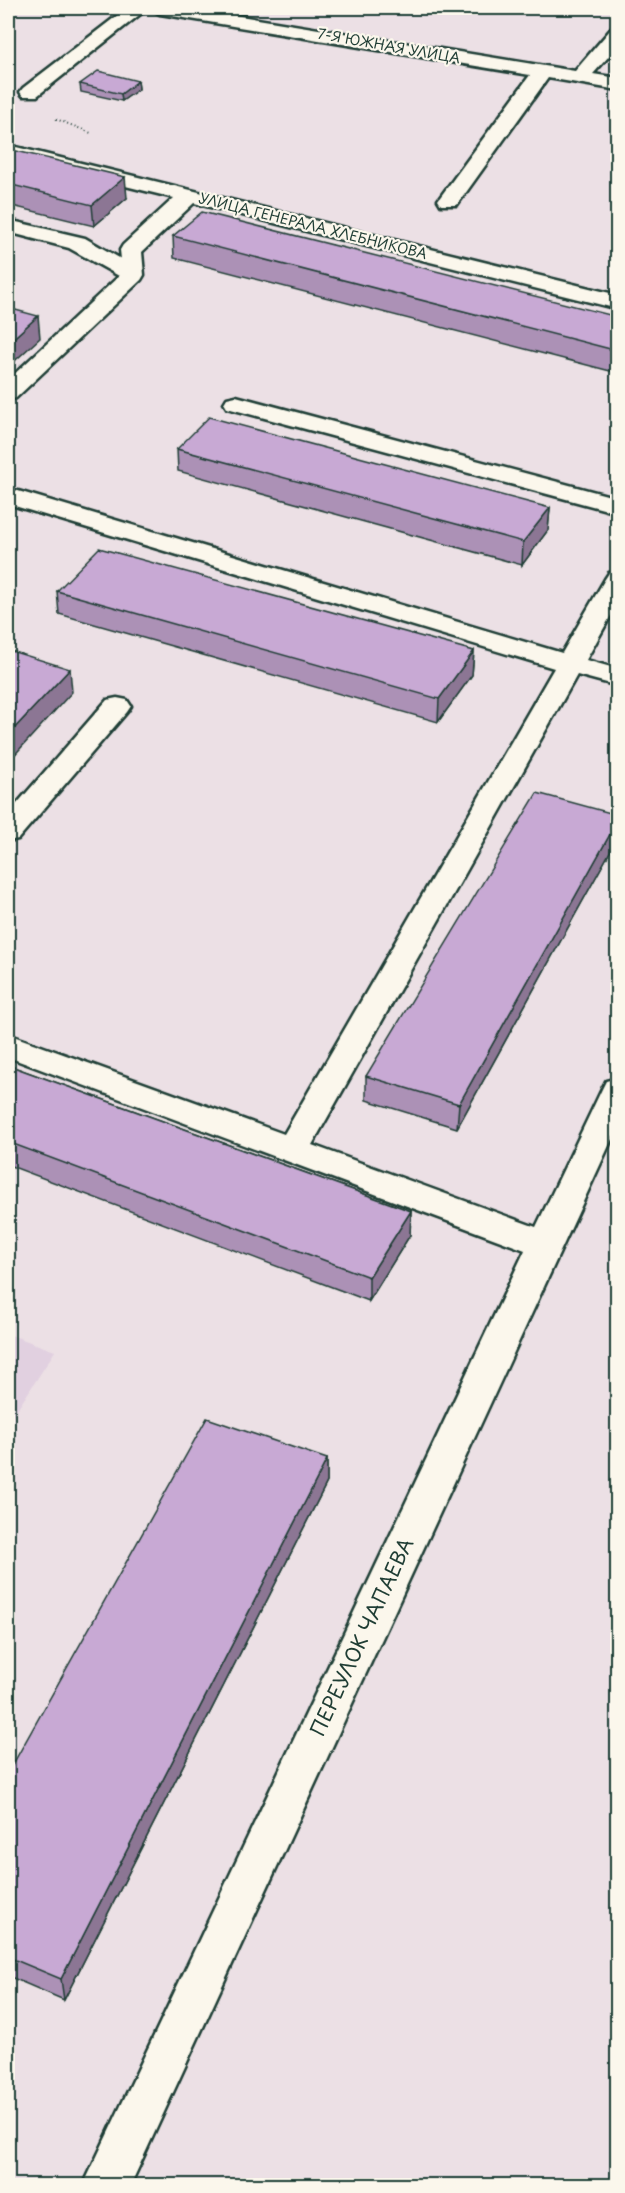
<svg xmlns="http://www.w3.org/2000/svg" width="625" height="2193" viewBox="0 0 625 2193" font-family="'Playpen Sans',sans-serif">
<rect width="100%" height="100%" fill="#ece0e5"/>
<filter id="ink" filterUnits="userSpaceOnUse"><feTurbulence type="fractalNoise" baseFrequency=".0167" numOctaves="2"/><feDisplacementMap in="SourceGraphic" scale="12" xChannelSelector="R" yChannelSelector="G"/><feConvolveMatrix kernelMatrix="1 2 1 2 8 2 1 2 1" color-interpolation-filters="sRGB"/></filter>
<g filter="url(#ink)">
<path fill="#e1d0e0" d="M8 1334 55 1351 8 1424Z"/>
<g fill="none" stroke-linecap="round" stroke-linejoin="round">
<defs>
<path id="minor" d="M127 8H148L37 96H23L20 92 23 88Z
M150 8H191L575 71 611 29 618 27V46L593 74 618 78V90L548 78 457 205H441L438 200 530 75 160 14Z
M8 145 618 295V309L194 203 142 252 144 275 141 280 16 398 8 400V380L119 276 69 248 8 232V220L85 238 121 259 120 250 123 245 174 198 8 157Z
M236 396 618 498V513L227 408 224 403 227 398Z
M8 488 562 653 605 579 609 573 618 571V603L586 660 618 669V686L577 675 312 1145 536 1227 602 1089 606 1081 618 1078V1126L130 2186H83L525 1250 8 1057V1034L284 1134 554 668 8 504Z
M117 698 127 700 131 706 127 712 18 839 8 841V814L107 700Z"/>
</defs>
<use href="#minor" stroke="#1f3d34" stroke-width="5"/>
<path stroke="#1f3d34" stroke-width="2" stroke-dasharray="1 3" stroke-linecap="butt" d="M56 119 91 133"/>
<use href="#minor" fill="#fbf7ec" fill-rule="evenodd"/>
</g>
<path fill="#ac91b6" stroke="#1f3d34" stroke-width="1.5" d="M138 81 139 89 122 101 81 92 80 84Z
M8 149 127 198 94 226 8 205Z
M173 236 618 317V373L174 258Z
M177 449 550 508 548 530 522 565 178 471Z
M57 591 474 651 472 675 438 722 59 614Z
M617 839 457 1128 366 1100V1076Z
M8 1065 411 1211 410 1235 369 1301 8 1165Z
M327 1459V1482L64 2000 8 1976V1773Z"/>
<path fill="#8c7694" stroke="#1f3d34" stroke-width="1.5" d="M138 81 139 89 122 101 121 94Z
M125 177 127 198 94 226 92 205Z
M38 316 40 338 8 367V343Z
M550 508 548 530 522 565 523 542Z
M474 651 472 675 438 722 439 699Z
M70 669 72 692 8 762V735Z
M618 820 617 839 457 1128 459 1104Z
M411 1211 410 1235 369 1301V1277Z
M327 1459V1482L64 2000 61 1979Z"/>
<path fill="#c8a9d4" stroke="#1f3d34" stroke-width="1.5" d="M98 71 138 81 121 94 80 84Z
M8 149 125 177 92 205 8 184Z
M202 212 618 317V351L173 236Z
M8 308 38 316 8 343Z
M209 417 550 508 523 542 177 449Z
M99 548 474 651 439 699 57 591Z
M8 650 70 669 8 735Z
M537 793 618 815V820L459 1104 366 1076Z
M8 1065 411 1211 369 1277 8 1142Z
M207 1418 327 1459 61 1979 8 1957V1773Z"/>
</g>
<g text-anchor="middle" stroke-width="4.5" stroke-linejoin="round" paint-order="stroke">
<g font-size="14" fill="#1f3d34" stroke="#fbf7ec">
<text transform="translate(389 46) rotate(10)" y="5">7-Я ЮЖНАЯ УЛИЦА</text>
<text transform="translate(313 226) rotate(14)" y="5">УЛИЦА ГЕНЕРАЛА ХЛЕБНИКОВА</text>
</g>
<g font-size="20" fill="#1f3d34" stroke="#fbf7ec">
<text transform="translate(362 1637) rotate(-65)" y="7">ПЕРЕУЛОК ЧАПАЕВА</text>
</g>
</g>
<rect width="625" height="2193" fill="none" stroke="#fbf7ec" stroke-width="30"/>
<rect x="15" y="15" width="595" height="2163" fill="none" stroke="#1f3d34" stroke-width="2" filter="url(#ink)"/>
</svg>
